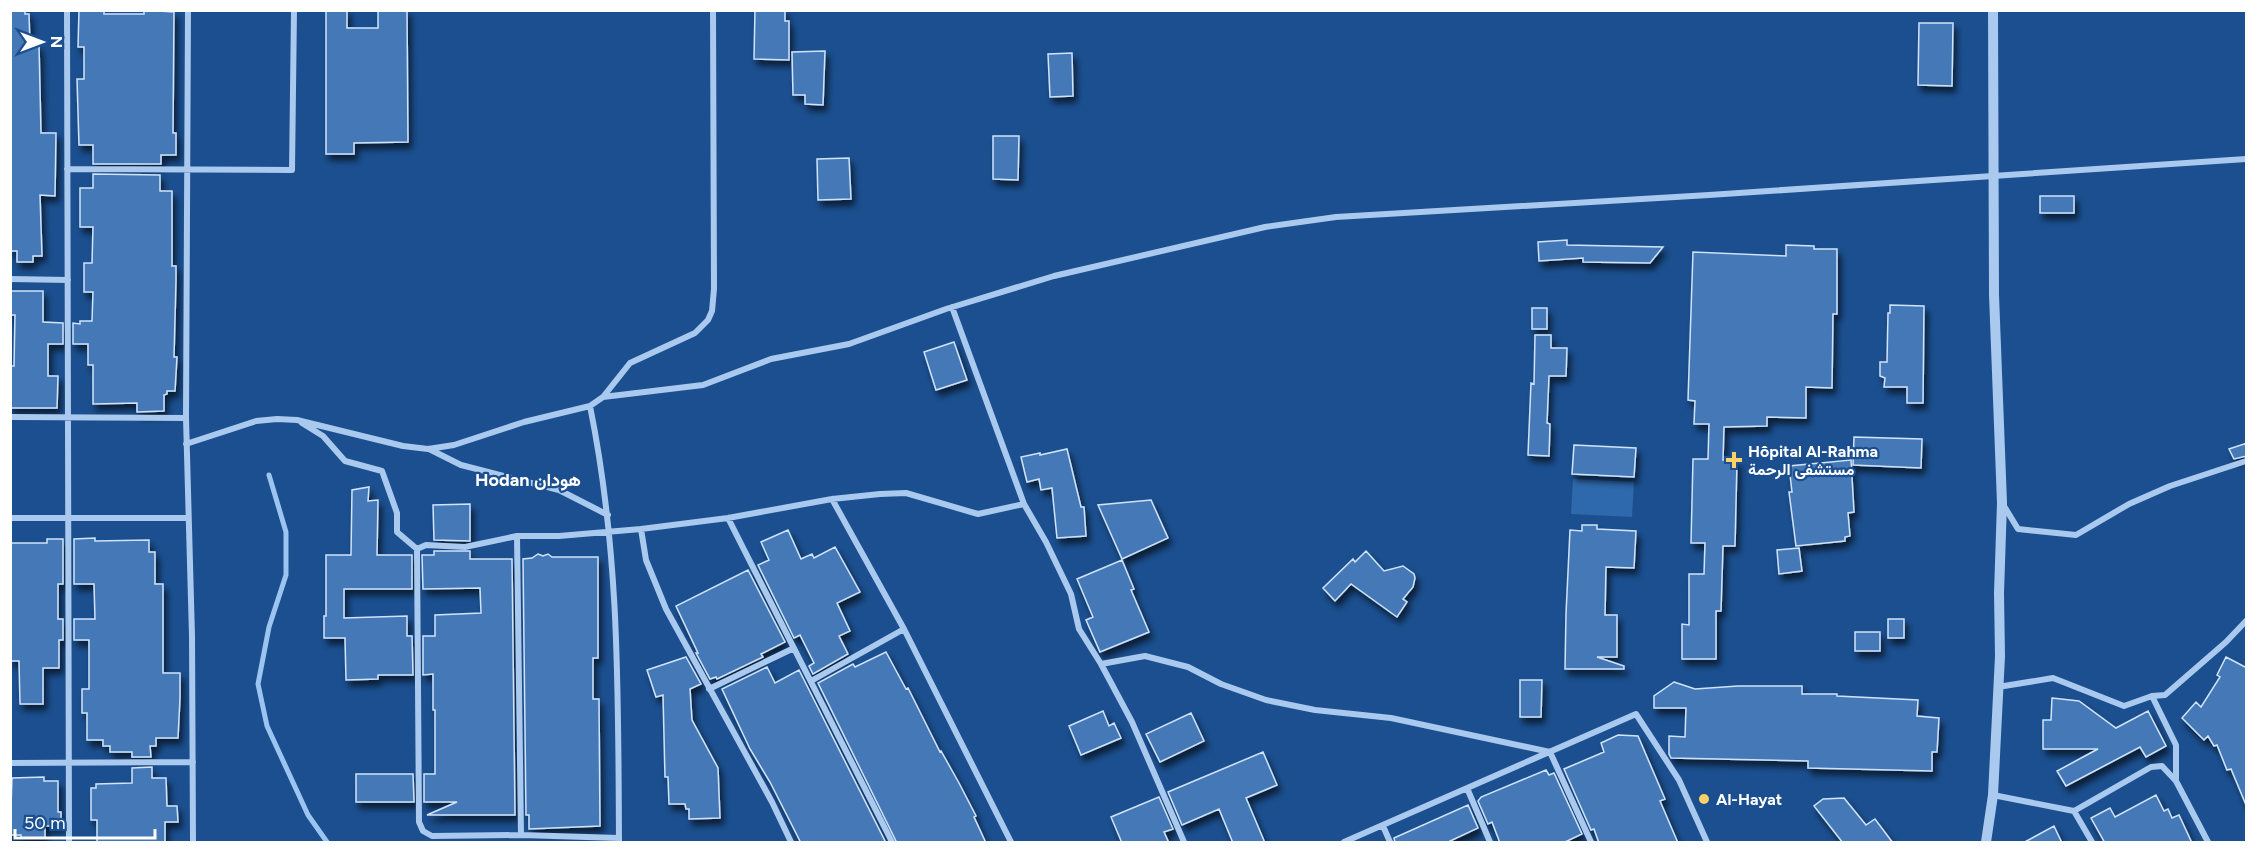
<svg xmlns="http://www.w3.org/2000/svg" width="2257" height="853" viewBox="0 0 2257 853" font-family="Figtree,Vazirmatn,sans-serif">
<defs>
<filter id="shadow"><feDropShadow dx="3.5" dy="6" stdDeviation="3" flood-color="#0009"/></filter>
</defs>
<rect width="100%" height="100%" fill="#1b4f8f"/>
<path fill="#2e69ad" d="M1573 479 1634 482 1632 517 1571 514Z"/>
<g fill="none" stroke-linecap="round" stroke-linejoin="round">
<path stroke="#9cc4f0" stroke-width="5" d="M269 475 286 532V575L269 627 258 684 267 726 308 815 327 842"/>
</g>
<path fill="#4478b7" stroke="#cfe3fa" stroke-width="1.5" filter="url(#shadow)" d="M10 10H25V14H29L30 45H39L41 133H56L55 196 40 195 42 256H33V262H17V251H10Z
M79 10H104V14H144V10L174 12 173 133H176V155H161V164H93V145H79L77 79H84V47H78Z
M326 10H347V28H378V10H407L408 142 354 143V154H326Z
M755 10H785V21H789V60L754 59Z
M1919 23H1953L1952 86 1918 85Z
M825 51 823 105 805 104V95H793L792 52Z
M1072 53 1073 96 1050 97 1048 54Z
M993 136H1019L1018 180 993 179Z
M849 158 851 199 818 200 817 159Z
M93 174 160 175V191H172V266H176V281L174 357H177L175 391H167V394L164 395V411L137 412V403L93 404V365H88V344H73V323L80 324V321H92L93 292H84V263H92L93 227H80V188H93Z
M2040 196H2074V213H2040Z
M1567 240V245L1663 247 1650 263 1583 262V258L1539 261 1538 242Z
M1786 245 1814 246V249H1837V314H1833L1832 388 1806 387V418L1767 417V426L1724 427 1723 460 1737 461 1735 546H1723L1721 611H1716V659H1682V624L1689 625V574H1704L1705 543H1691L1693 459H1708L1709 424H1694L1695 401 1688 400 1693 252 1786 256Z
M10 291H43V322L63 323V344H48V376H58L57 408H10V366H14L15 315H10Z
M1890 305 1924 306 1923 403H1907V387H1884L1885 378 1880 376V362H1887L1888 313H1890Z
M1532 308H1547V329H1532Z
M1535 335H1551V348H1567L1566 376H1549L1547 423 1550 424 1549 456 1528 455 1531 383 1534 384Z
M954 342 967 380 936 390 924 352Z
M1854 437 1922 439 1921 468 1853 465Z
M2247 443V456L2234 459 2229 449Z
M1574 445 1636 448 1634 477 1572 474Z
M1067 449 1081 507H1084L1086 536 1057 538 1052 488 1041 490 1039 479 1027 482 1021 457 1040 453V455Z
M1851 460 1854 512 1848 513 1850 536 1845 537V541L1796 546 1789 492H1792L1789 466Z
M369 487 368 501 378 500 377 555H412V589H344V618L407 616V636H412L413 675H378V679L346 680 345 638H324V616H326V555H351L352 490Z
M1151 500 1168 538 1122 559 1098 505Z
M470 504V541L434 540 433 505Z
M1582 525H1597V529L1636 531 1634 568 1606 567 1605 615H1617V657H1597L1624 666V669H1565L1566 614 1570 530 1582 531Z
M788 530 801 559 812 554 814 558 835 547 860 592 837 603 850 631 839 636 848 654 813 674 809 666 814 663 800 635 794 638 758 565 769 560 761 542Z
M95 538V541L149 540V552H155V584H163V673H180V698L178 738H156V746H150L151 757H132V752H110V746H103V740H87V713H82V689H89V640H74V619H95L94 584H74V539Z
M47 539H63V584H58V619H63V640H59V668H43V704H20L19 661H10V543H47Z
M1799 548 1802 571 1779 574 1777 550Z
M434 551H470V559H512L515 815H427L457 802H424V774H435V710H433V674L423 675V636H435V615L481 613 480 588 423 589 422 555H434Z
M1366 551 1384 571 1403 566 1414 574 1415 578 1413 587 1403 599 1407 602 1397 617 1351 584 1335 601 1323 588 1353 559 1355 562Z
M538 554 543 556 548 554 552 557H598V658H593V699H599L600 826 529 829V815H526L523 559 532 558Z
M1122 560 1134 589 1131 590 1149 632 1100 652 1086 620 1093 617 1077 579Z
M748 570 785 642 761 654 763 657 717 679 716 677 710 679 696 653H698L676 606Z
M1888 619H1904V638H1888Z
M1855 632H1880V651H1855Z
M886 652 906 689 908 688 940 752 941 751 959 783 976 816 974 817 986 843H897L818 683 853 664 855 667Z
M686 657 701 684 690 689 692 720 718 768 720 818 689 819V809H686L685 804H669L668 777H665L663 695 656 697 647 670Z
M2226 657 2247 668 2246 805 2231 769 2227 770 2217 745 2214 746 2208 736 2204 740 2182 718 2196 702 2201 707 2220 677 2217 675Z
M767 667 775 683 799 670 886 843H801L770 782 750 749 722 689Z
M1520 680H1542L1541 717H1520Z
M1674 682 1695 689 1738 686H1802V694H1837V696L1918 700 1917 716 1939 718 1937 752H1932V771L1808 768V761L1671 758 1669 754V736L1685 737 1686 708H1654V696Z
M2052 698 2079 701 2116 728 2148 711 2166 746 2146 757 2140 747 2066 786 2057 771 2098 749H2043V720H2051Z
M1103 711 1109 726 1114 723 1121 738 1081 755 1069 726Z
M1191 713 1204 741 1160 762 1146 734Z
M1618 735 1638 736 1665 799 1660 801 1678 843H1599L1594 829 1591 830 1564 769 1604 752 1601 743Z
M1263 752 1277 785 1246 798 1265 843H1233L1219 809 1182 825 1168 792Z
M152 767V778H166L167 806H177L178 822H165V843H97V820H91V788H96V784L132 783V768Z
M1546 770 1549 775 1554 773 1582 834 1563 843H1500L1492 822 1488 824 1478 801 1481 797Z
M356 774H413L414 802H356Z
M44 777V781H58V812H61V826H45V838H21V835H10L12 778Z
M2156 795 2164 811 2168 809 2172 818 2179 815 2192 843H2105L2091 818 2110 808 2115 817Z
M1159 797 1173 829 1164 832 1169 843H1122L1111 817Z
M1844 798 1866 825 1875 819 1893 843H1843L1814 806 1823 799Z
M1468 805 1478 828 1446 843H1395L1394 838Z
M2054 826 2062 843H2023Z"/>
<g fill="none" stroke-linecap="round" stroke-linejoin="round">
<path stroke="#a9c9ee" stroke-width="6" d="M67 10 69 842
M188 10 186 418 192 636 193 842
M67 169 292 170 294 10
M10 279 68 280
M952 307 1024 504
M603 397 703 385 771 359 849 344 946 309 1054 276 1265 227 1336 217 1709 195 2246 159
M590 406C620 554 618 693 619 842
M10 417 186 418
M302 423 323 436 345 461 382 471 397 513V532L417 549
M186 444 256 421 277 419 297 420 403 446 428 449 454 445 524 422 590 406 603 397 630 363 695 333 708 320 712 311 714 289 713 10
M429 449 461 465 559 490 608 515
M832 499 904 629 1011 842
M2004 506 2018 529 2076 535 2129 504 2170 486 2246 461
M10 518H187
M728 518 892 842
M641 529 646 560 666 609 772 802 791 842
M517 536 521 835
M1101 664 1132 722 1184 842
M811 681 904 629
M1998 687 2053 678 2124 706 2152 696 2176 745V781
M709 689 794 648
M2152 696 2165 695 2226 642 2246 621
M10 763 193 762
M1467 788 1490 842
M1993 795 2074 811 2151 767 2162 766 2176 781 2208 842
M2074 811 2092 842
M1383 826 1390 842
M619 838 521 835 432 836 423 831 419 822 417 549 426 545 465 547 517 536H559L641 529 728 518 832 499 880 494 906 493 978 514 1024 504 1046 542 1071 594 1079 629 1101 664 1145 656 1188 667 1221 684 1266 700 1315 710 1391 718 1550 752 1591 842
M1344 842 1636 714 1679 780 1707 842"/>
<path stroke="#a9c9ee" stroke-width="10" d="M1986 842 1993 795 2000 656 1999 593 2002 503 1994 295 1993 10"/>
</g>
<g fill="#ffd166" stroke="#1b4f8f" stroke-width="2">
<path d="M1731 451h6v6h6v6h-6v6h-6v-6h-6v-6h6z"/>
<circle cx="1704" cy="799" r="6"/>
</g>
<g text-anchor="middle" stroke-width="4.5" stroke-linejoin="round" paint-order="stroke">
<g font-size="16" font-weight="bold" fill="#fff" stroke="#1b4f8f" text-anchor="start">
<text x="1748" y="457">Hôpital Al-Rahma<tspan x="1748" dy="18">مستشفى الرحمة</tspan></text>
<text x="1716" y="805">Al-Hayat</text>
</g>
<g font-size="18" font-weight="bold" fill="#fff" stroke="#1b4f8f">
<text x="528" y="486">Hodan هودان</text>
</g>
</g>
<rect width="2257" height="853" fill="none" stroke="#ffffff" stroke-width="24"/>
<g transform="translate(42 42) rotate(90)" stroke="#1b4f8f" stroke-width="4.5" paint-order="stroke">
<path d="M0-4.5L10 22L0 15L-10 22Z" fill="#ffffff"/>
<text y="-9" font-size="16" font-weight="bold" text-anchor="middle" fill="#ffffff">N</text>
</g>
<path d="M15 829v9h140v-9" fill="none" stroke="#ffffff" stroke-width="3"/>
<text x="24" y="829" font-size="18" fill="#ffffff" stroke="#1b4f8f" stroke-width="4.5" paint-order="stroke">50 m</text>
</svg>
